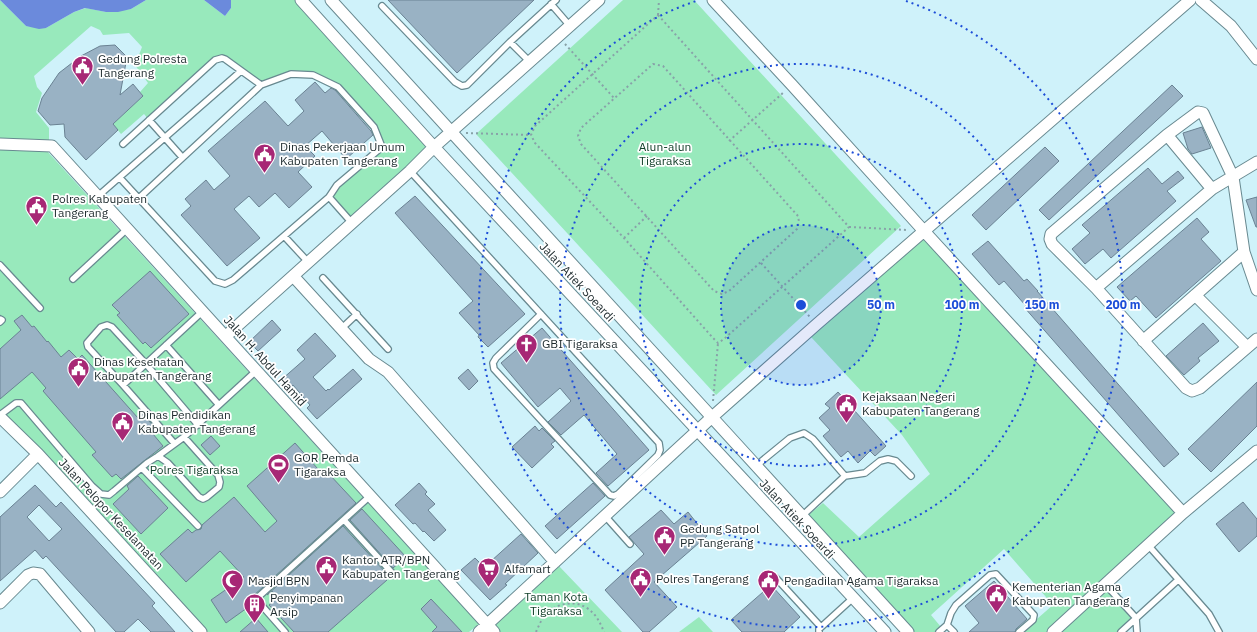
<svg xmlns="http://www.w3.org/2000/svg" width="1257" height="632" viewBox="0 0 1257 632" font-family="'IBM Plex Sans',sans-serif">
<rect width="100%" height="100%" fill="#cff2fa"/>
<path fill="#98e9bc" d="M0 0 26 26 46 28 74 12 86 8 106 12 131 9 146 0H204L225 16 231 8V0H301L434 147 352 223 329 197 337 185 382 147 374 127 338 87 313 75 292 74 261 85 230 62 219 59 149 120 144 114 121 134 113 124 143 96 140 92 148 83 135 65 142 47 129 33 103 35 100 30 91 26 34 76 37 87 42 93 36 112 49 128V145L0 143Z
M623 0H694L901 226 716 395 476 134Z
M0 148 46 150 479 624 469 632H202L0 414Z
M924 237 1182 513 1052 632H1022L1053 605 1004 549 931 615 941 627 935 632H909L806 517 823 503 859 537 930 474 902 435 811 337Z
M558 565 622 632H494L489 626Z
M1106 590 1131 618 1117 632H1061Z
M699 617 713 632H679Z"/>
<path fill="#6b8adc" d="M0 0H146L131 9 118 12H106L85 8 74 12 46 28 39 29 26 26Z
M204 0H231V8L225 16Z"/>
<path fill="#99b2c4" stroke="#6a8293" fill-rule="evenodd" d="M388 0H534L457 73Z
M115 45 127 57 120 95 133 84 143 96 113 124 118 130 86 160 65 137 64 124 50 125 38 111 42 98 59 73 81 56 100 46Z
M315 82 325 93 331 88 335 90 371 131 373 135 346 159 322 131 305 146 315 156 298 172 312 187 289 208 275 193 259 207 249 196 234 209 260 238 227 266 181 215 191 206 185 199 206 180 214 190 230 176 208 151 265 101 288 126 304 111 295 100Z
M1172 85 1183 96 1049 220 1039 210Z
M1202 127 1211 148 1192 154 1188 149 1183 133Z
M1045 147 1059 161 986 230 972 215Z
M1148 168 1162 184 1178 171 1184 178 1167 191 1176 201 1111 258 1103 249 1085 264 1072 249 1090 233 1082 225Z
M415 196 525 314 488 347 478 337 479 335 459 313 473 301 395 213Z
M1257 197V227H1256L1246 200Z
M1197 218 1209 232 1201 239 1221 261 1156 318 1136 296 1130 301 1117 287Z
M988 241 1024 281 1027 279 1038 291H1037L1179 454 1164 467 1024 307 1026 306 1004 281 999 285 972 254Z
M150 271 189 314 151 348 145 342 143 344 117 315 120 313 112 305Z
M22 315 32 327 34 326 47 342 48 341 61 357 69 350 78 359 82 355 138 418 143 414 155 428 157 430 153 434 163 446 121 479 116 474 112 477 92 455 96 452 43 391 46 388 32 372 0 399V349L21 330 14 321Z
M272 320 281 330 258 351 249 342Z
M1203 323 1219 341 1198 358 1200 361 1184 375 1166 356Z
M542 328 649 450 608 486 596 473 617 454 584 415 561 435 548 422 571 401 560 388 538 407 501 363Z
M315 333 336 356 313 377 326 391 328 389 329 390 353 369 362 379 317 419 307 408 310 405 293 385 288 389 281 380 305 359 297 350Z
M468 369 478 381 469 390 458 378Z
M1257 382V426L1211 472 1188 449Z
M838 392 886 446 875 456 870 451 858 463 848 451 841 457 823 436 830 430 819 418 830 408 825 404Z
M535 426 539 431 542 428 555 441 551 444 554 447 532 468 512 447Z
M211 436 220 446 210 455 201 445Z
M295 443 325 477 329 474 356 503 253 596 252 599 254 603 226 623 211 600 244 577 220 551 186 582 160 554 188 529 192 533 196 530 201 529 202 525 234 497 265 532 277 521 247 486Z
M138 476 168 508 141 534 113 504 129 489 127 486Z
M419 483 427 492 425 494 435 504 428 510 446 530 434 541 424 531 423 532 415 523 413 524 395 505Z
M593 483 605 496 557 539 545 526Z
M35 485 56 507 61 502 155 603 152 606 175 632H151L138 619 124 632H116L46 556 43 559 35 550 0 581V517ZM39 505 62 529 49 541 27 517Z
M1243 502 1257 519V536L1239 552 1216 524Z
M362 509 406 557 393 568 350 520Z
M661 510 674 524 688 512 707 536 654 582 677 607 649 632H643L605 590 644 554 629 537Z
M343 526 387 574 384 577 387 580 328 632H294L269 605 278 598 272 591 267 595Z
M521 534 538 553 505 584 507 585 490 600 461 570 475 558 482 565 488 560 490 562Z
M994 581 1027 619 1016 629 1015 632H969L979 623 965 606Z
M771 585 800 617 784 632H742L731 620Z
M431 599 448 617 462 632H432L437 627 421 609Z
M256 618 268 632H240Z"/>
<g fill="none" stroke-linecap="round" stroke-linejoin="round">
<defs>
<path id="lane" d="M551 4 570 26
M382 6 455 82 462 86 467 85 510 42 556 0
M510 42 530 62
M149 120 182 157
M123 144 215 60 222 58 225 59 261 85
M410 171 659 443 660 450 658 455 618 494 614 496 610 495 494 369 493 363 496 358 541 314
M120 178 215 281 225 284 233 280 329 197 352 223
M98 196 241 71
M139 198 261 85 291 74 313 75 338 87 374 127 382 147 337 185 329 197
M284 236 309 263
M0 265 40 308
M323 278 388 349
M73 279 127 229
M0 319 2 320 0 322
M341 329 357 314
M166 345 219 405
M123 385 88 347 87 343 101 327 107 325 112 327 146 364 198 425
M0 415 16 403H21L92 486 101 494 109 495 114 491 147 463 158 456
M184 437 218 475 220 482 219 487 207 497 203 499 199 497 168 463 158 456 184 437 256 371
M174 443 123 385 203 311
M757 465 790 438 804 433 813 439 845 476 802 516
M142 468 198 526
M845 476 865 473 880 461 888 459 896 461 911 476
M606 517 630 544
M344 520 394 575
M1148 545 1209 614 1219 632
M776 578 821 627
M1105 584 1136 618 1137 632
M947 625 954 632
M285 632 256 599 370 496
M819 632V629L853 598
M939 632 947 625 951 613 956 605 990 575 996 574 1034 615 1033 620 1019 632
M1121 632 1178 580"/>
<path id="street" d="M301 0 434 147 885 632
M331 0 908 632
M713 0 792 85 923 230 1183 513
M1201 0 1231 26 1257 59
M1167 135 1212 189
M0 144 52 146 494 632
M294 277 369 359 388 372 555 562
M1096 288 1212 189 1257 162
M1257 290 1244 252 1233 177 1203 113 1198 112 1167 135 1051 234 1050 239 1052 244 1096 288 1186 388 1192 391 1200 388 1257 339
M1195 295 1247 347
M226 336 410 171 434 147 599 0
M1143 341 1244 252
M0 417 38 454 201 632
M0 492 38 454
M0 603 28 575 33 573 40 574 89 632
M479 632 711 418 817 324 1190 0
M1053 632 1183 513 1257 451"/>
</defs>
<use href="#lane" stroke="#688990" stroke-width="8"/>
<use href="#street" stroke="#688990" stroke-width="13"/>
<path stroke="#88a2a8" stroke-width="2" stroke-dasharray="2 3" stroke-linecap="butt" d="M658 15 849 227 724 339 718 343 713 338 624 238 535 143 531 135 535 126Z
M658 15 659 0
M565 44 614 98
M653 64 663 66 798 216 799 222 797 229 729 291 722 294 714 291 581 144 578 136 581 128Z
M466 133 531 135
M729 141 784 92
M849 227 908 230
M624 238 647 216
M761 263 810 317
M713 401 718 343
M536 632C539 625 542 618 547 613 556 604 574 600 585 607 595 612 600 622 604 632"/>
<use href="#lane" stroke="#fff" stroke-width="5.5"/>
<use href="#street" stroke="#fff" stroke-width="11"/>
</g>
<circle cx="801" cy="305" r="80" fill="#1d4ed8" fill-opacity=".12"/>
<g fill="none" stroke="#1d4ed8" stroke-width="2" stroke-dasharray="2 4">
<circle cx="801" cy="305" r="80"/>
<circle cx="801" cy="305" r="161"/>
<circle cx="801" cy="305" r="241"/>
<path d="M906 1A322 322 0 1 1 696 1"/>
</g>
<defs>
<symbol id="civic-pin" viewBox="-11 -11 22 30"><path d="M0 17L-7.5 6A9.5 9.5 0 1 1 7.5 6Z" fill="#a72775" stroke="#fff"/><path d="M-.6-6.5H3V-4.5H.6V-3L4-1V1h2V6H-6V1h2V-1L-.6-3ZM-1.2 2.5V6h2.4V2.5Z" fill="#fff"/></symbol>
<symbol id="church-pin" viewBox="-11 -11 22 30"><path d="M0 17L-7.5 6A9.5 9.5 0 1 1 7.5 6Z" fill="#a72775" stroke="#fff"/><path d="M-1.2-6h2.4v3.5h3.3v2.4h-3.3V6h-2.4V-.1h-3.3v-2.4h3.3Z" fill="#fff"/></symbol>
<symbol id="stadium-pin" viewBox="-11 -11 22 30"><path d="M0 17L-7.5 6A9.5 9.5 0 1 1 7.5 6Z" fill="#a72775" stroke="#fff"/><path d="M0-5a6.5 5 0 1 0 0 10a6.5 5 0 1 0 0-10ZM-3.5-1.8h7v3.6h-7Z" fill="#fff"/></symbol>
<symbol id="supermarket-pin" viewBox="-11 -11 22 30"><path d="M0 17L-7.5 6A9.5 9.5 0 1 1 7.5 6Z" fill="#a72775" stroke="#fff"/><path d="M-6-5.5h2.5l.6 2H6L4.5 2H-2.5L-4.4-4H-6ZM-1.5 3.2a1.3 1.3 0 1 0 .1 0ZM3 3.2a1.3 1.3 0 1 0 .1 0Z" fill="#fff"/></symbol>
<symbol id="mosque-pin" viewBox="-11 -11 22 30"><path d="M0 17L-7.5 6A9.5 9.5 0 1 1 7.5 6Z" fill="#a72775" stroke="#fff"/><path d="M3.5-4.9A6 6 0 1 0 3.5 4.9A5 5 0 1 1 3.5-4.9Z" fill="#fff"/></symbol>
<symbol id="building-pin" viewBox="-11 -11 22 30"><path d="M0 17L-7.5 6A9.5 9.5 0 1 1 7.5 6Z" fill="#a72775" stroke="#fff"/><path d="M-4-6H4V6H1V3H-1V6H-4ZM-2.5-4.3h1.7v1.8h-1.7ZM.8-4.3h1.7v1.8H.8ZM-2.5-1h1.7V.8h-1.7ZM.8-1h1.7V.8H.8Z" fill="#fff"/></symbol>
</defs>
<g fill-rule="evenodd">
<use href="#civic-pin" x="70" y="54" width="25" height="34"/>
<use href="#civic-pin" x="252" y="142" width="25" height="34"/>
<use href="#civic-pin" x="24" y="194" width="25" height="34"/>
<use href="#church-pin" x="514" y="332" width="25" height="34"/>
<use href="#civic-pin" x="66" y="356" width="25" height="34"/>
<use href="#civic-pin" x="834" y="392" width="25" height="34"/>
<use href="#civic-pin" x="110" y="410" width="25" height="34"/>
<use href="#stadium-pin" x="266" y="452" width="25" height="34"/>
<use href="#civic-pin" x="652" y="524" width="25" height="34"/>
<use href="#civic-pin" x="314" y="554" width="25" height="34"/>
<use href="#supermarket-pin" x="476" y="556" width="25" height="34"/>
<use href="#civic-pin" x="628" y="566" width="25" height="34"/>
<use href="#mosque-pin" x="220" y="568" width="25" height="34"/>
<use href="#civic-pin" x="756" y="568" width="25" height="34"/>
<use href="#civic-pin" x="984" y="582" width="25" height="34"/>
<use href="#building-pin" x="242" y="592" width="25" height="34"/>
</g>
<g text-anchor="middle" stroke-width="3.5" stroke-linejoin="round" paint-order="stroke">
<g font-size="12" fill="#1d2a2d" stroke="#fff" text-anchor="start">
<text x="98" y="63">Gedung Polresta<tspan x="98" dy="14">Tangerang</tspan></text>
<text x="280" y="151">Dinas Pekerjaan Umum<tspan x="280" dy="14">Kabupaten Tangerang</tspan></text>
<text x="52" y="203">Polres Kabupaten<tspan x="52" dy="14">Tangerang</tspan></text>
<text x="542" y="348">GBI Tigaraksa</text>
<text x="94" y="366">Dinas Kesehatan<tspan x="94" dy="14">Kabupaten Tangerang</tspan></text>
<text x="862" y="401">Kejaksaan Negeri<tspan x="862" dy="14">Kabupaten Tangerang</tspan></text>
<text x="138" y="419">Dinas Pendidikan<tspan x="138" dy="14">Kabupaten Tangerang</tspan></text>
<text x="294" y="462">GOR Pemda<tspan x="294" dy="14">Tigaraksa</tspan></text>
<text x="680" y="533">Gedung Satpol<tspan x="680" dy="14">PP Tangerang</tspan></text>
<text x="342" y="564">Kantor ATR/BPN<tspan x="342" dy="14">Kabupaten Tangerang</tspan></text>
<text x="504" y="573">Alfamart</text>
<text x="656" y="583">Polres Tangerang</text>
<text x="248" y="585">Masjid BPN</text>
<text x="784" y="585">Pengadilan Agama Tigaraksa</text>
<text x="1012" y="591">Kementerian Agama<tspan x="1012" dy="14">Kabupaten Tangerang</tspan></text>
<text x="270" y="602">Penyimpanan<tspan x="270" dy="14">Arsip</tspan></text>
</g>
<g font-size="12" fill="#14412b" stroke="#fff">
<text x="665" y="151">Alun-alun<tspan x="665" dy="14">Tigaraksa</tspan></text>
<text x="194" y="474">Polres Tigaraksa</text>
<text x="556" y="601">Taman Kota<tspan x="556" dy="14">Tigaraksa</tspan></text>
</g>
<g font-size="12" fill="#1d2a2d" stroke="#fff">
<text transform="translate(577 282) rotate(47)" y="4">Jalan Atiek Soeardi</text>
<text transform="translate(265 361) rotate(48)" y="4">Jalan H. Abdul Hamid</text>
<text transform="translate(111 514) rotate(47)" y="4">Jalan Pelopor Keselamatan</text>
<text transform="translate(797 519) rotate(47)" y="4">Jalan Atiek Soeardi</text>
</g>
</g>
<circle cx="801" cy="305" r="6" fill="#1d4ed8" stroke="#fff" stroke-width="2"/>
<g font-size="12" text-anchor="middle" font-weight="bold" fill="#1d4ed8" stroke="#fff" stroke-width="3.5" stroke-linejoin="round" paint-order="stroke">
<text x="881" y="309">50 m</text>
<text x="962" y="309">100 m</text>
<text x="1042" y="309">150 m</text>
<text x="1123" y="309">200 m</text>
</g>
</svg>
